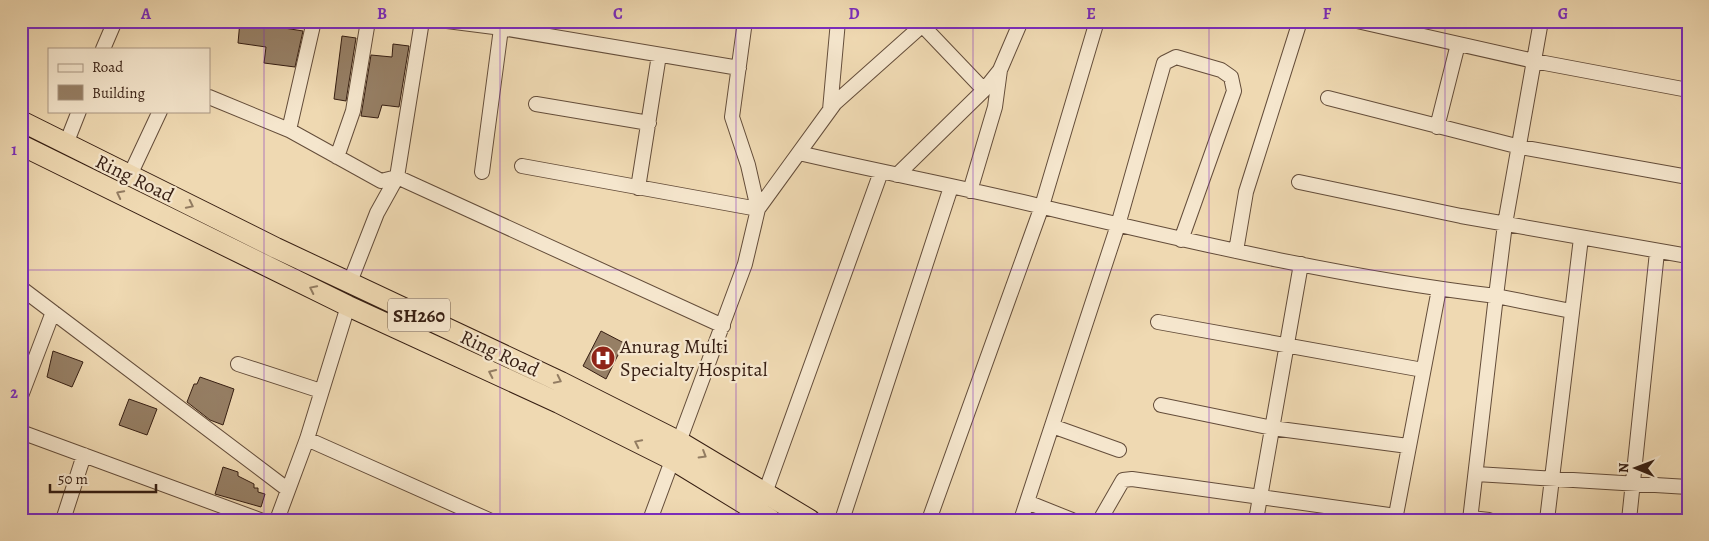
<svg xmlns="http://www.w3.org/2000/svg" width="1709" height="541" viewBox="0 0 1709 541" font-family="Alegreya,serif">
<rect width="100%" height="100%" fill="#efd9b2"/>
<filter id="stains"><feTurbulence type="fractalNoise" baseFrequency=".004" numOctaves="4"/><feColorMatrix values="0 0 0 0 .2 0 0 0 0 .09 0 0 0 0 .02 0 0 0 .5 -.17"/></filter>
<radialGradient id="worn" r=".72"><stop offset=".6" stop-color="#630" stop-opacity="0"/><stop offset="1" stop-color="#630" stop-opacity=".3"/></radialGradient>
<path fill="#967f65" stroke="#361e12" d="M240 21 303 31 295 67 264 63 266 47 238 43Z
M342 36 356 38 346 101 334 99Z
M393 44 409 46 399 107 382 105 378 118 361 116 371 55 392 57Z
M601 331 624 343 606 379 583 366Z
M53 351 83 362 72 387 47 377Z
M200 377 234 389 223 425 210 420 187 402 194 384H197Z
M129 399 157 409 147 435 119 425Z
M223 467 238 472V476L254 484V488H258V492L265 494 261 507 215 494Z"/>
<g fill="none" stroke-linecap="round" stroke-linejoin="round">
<defs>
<path id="minor" d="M314 21 289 130 381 181 397 177
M422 21 397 177 723 326
M447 21 502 28 739 68
M745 21 732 117 748 165 758 209
M1357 21 1534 61 1688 90
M922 25 984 90
M103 49 115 21
M209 97 289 130
M1328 98 1520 147 1688 177
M536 104 649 123
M830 110 838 21
M1437 127 1458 44
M66 144 79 111
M799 153C880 172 962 187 1043 207 1193 242 1343 278 1496 296L1505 224 1541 21
M337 157 353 111 368 21
M522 166 758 209
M482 172 502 21
M130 175 160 111
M897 175 984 90 1000 70 1021 21
M1299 182 1461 216 1688 256
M638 188 659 55
M970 191 995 107 1000 70
M1236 251 1246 192 1300 21
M350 282 377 213 397 177
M21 288 287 489
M1158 322 1423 370
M238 364 321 391
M21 396 53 312
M1161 405 1272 428 1408 446
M1052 426 1119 450
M21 432 260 520
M307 439 489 520
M1476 474 1688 487
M765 493 881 172
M1027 502 1072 520
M1471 518 1489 520
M63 520 84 455
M277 520 307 439 348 306
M650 520 745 264 758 209 835 103 927 21
M842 520 951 187
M929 520 1042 206 1097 21
M1021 520 1118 225 1164 63 1176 57 1221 70 1231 77 1234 91 1181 240
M1100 520 1123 480 1132 479 1396 516
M1256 520 1301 264
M1395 520 1439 289
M1470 520 1496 296 1571 311
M1547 520 1581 238
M1629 520 1657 252"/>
<path id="highway" d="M21 121 276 248 561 382 680 442 810 520
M21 145 348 306 559 403 673 460 771 520"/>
</defs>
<use href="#minor" stroke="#644d3a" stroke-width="16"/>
<use href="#highway" stroke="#361e12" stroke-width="22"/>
<use href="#minor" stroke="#f5e6cd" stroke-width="14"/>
<use href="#highway" stroke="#efd9b2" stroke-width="20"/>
</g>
<defs><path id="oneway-chevron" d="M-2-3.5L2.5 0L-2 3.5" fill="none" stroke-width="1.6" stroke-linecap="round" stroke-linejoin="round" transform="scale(1.25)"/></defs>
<g stroke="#927c62">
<use href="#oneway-chevron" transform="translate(120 194) rotate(-153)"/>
<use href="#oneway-chevron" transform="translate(190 205) rotate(26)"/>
<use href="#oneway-chevron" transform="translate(313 289) rotate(-154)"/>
<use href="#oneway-chevron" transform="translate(492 373) rotate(-155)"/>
<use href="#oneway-chevron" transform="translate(558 380) rotate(26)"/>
<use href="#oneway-chevron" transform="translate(638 443) rotate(-154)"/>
<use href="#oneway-chevron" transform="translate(703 455) rotate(31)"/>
</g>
<path fill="none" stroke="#7b2cbf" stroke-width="1" stroke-opacity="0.55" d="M264 21V520M500 21V520M736 21V520M973 21V520M1209 21V520M1445 21V520M21 270H1688"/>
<defs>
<symbol id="hospital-disc" viewBox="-11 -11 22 22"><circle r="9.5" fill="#8f2418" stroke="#f5e6cd"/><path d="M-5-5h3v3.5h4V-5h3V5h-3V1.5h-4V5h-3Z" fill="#fff"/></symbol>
</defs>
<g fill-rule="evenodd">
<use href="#hospital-disc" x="589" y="344" width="28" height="28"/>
</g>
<g text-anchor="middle" stroke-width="4.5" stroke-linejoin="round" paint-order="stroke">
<rect fill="#f5e6cd" stroke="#6f5a4a" stroke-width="1" x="388" y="298.5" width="62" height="33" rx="4"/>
<g font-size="19" font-weight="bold" fill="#361e12">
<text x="419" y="322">SH260</text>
</g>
<g font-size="20" fill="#361e12" stroke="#f5e6cd">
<text transform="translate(135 178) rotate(26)" y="7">Ring Road</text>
<text transform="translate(500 353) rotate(25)" y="7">Ring Road</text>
</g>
<g font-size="20" fill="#361e12" stroke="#f5e6cd" text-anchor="start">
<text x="620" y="353">Anurag Multi<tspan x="620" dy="23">Specialty Hospital</tspan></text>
</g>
</g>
<rect width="1709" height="541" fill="none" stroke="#efd9b2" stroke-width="55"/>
<rect x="48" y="48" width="162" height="65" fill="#f5e6cd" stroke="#a99682"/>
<rect x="58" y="64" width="25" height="8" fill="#f5e6cd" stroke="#a99682"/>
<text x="92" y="72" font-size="15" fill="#361e12">Road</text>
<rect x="58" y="85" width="25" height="15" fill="#967f65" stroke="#a99682"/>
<text x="92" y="98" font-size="15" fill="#361e12">Building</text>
<g transform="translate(1636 468) rotate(271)" stroke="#f5e6cd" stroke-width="4" paint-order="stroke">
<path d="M0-4L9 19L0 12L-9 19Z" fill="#361e12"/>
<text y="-8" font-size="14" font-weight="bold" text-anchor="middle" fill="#361e12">N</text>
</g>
<path d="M50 484v8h106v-8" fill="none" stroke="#361e12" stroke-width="2.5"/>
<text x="58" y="484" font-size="15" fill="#361e12" stroke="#f5e6cd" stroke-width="4" paint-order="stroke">50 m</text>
<rect x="28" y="28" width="1654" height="486" fill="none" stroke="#7b2cbf" stroke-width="2"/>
<g font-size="16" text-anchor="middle" font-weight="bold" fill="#7b2cbf">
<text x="146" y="19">A</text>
<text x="382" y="19">B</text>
<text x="618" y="19">C</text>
<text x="854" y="19">D</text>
<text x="1091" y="19">E</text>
<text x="1327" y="19">F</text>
<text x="1563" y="19">G</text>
<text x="14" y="155">1</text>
<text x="14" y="398">2</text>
</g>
<rect width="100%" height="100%" filter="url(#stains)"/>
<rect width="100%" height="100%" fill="url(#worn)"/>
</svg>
